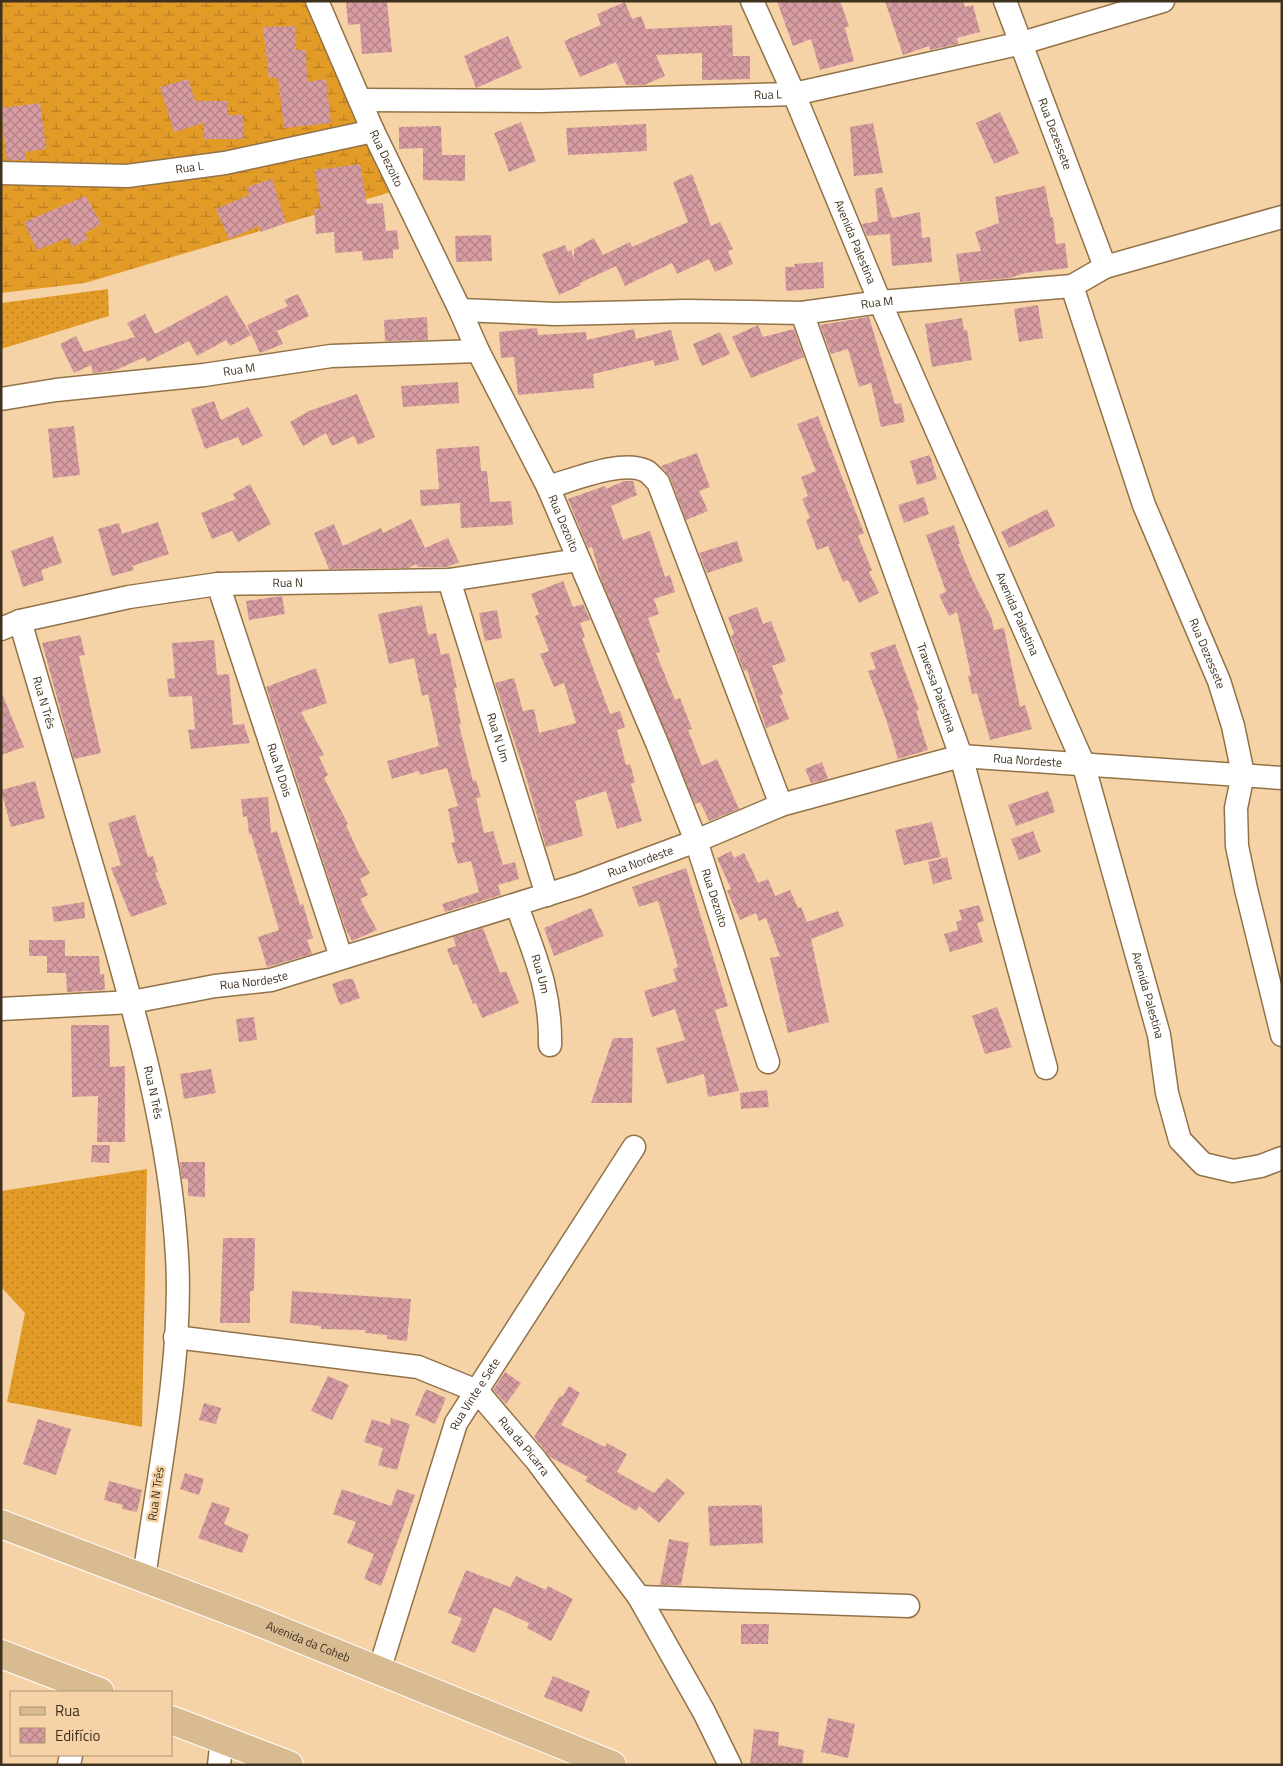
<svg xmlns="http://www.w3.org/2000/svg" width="1283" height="1766" viewBox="0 0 1283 1766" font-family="'Titillium Web',sans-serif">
<defs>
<pattern id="grass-dots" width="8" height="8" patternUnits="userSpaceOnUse" patternTransform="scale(1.25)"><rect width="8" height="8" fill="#e39b28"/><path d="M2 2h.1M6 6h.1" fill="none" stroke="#b97f22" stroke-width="1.8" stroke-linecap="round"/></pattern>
<pattern id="wetland-marsh" width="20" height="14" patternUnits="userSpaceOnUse" patternTransform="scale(1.25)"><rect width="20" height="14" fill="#e39b28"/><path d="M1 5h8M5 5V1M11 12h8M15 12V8" fill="none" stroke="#b97f22"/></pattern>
<pattern id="building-cross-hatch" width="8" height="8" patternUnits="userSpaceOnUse" patternTransform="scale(1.25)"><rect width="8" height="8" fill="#d89da2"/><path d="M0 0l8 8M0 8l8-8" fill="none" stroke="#b18183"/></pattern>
</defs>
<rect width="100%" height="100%" fill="#f6d3a6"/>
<path fill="url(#grass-dots)" d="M108 289 109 316 1 349V303Z
M147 1169 142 1427 7 1402 25 1313 1 1287V1191Z"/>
<path fill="url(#wetland-marsh)" d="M1 1H310L401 189 85 283 1 293Z"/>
<path fill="url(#building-cross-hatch)" d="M346 1H387L392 52 362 54 360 24 348 25Z
M777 1H840L849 26 845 28 854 61 820 70 811 39 793 46Z
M885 1H963L965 7 973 5 980 32 957 38 958 44 930 50 929 46 903 55Z
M625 2 632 19 641 16 646 29 732 25 733 56H750V79L702 80V53L656 55 665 76 644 85H626L616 62 580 77 564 41 601 25 597 14Z
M295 26 296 50H306L307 82 326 79 331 123 284 128 278 78H269L263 27Z
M508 36 522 68 476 88 464 56Z
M188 79 195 101H227V115H243L244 139H204V123L174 132 160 87Z
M40 103 46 149 25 152 26 160H7L1 108Z
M1000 112 1019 153 994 164 976 123Z
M521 122 536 161 509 172 494 133Z
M873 123 883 173 854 176 850 127Z
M646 124 647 151 568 155 566 128Z
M441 126 442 155H465V181L423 180V148L399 149V127Z
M360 164 367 204 383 203 386 231 397 230 399 249 393 250V258L363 261 362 251 335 253 334 232 316 234 314 209H321L315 170Z
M692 174 711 226 720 222 733 249 728 251 733 264 715 272 709 259 677 274 672 263 625 286 616 266 580 283 581 285 559 295 542 254 565 245 568 252 571 250 574 259V249L594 238 603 255 630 242 632 247 688 222 673 182Z
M272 179 286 223 261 232 259 226 229 239 216 209 249 195 247 187Z
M1045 186 1051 218 1053 217 1056 244 1065 243 1068 268 1025 273 1010 278 960 282 956 254 981 251 975 232 999 223 995 197Z
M882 187 892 218 920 212 922 238 930 237 932 262 892 266 890 234 867 236 862 224 878 221 875 189Z
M86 196 101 224 85 233 88 239 73 247 68 238 37 250 24 222Z
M491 235 492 261 456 262 455 236Z
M823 262 824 288 786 291 785 267H795L794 264Z
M298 294 309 316 277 331 283 344 260 353 247 325 288 306 284 300Z
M227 295 251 335 230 346 226 340 197 356 189 341 147 362 145 357 116 370 93 373 91 365 74 373 60 344 76 336 84 352 135 337 127 323 145 314 155 334Z
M1038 305 1043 338 1019 342 1014 309Z
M427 317 428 340 385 341 384 320Z
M869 317 895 404 901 403 905 422 881 427 871 383 859 387 848 349 831 354 820 325Z
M962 318 964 330H967L972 360 932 367 925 324Z
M758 325 763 337 794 329 804 357 751 378 732 337Z
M537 328 538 335 586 332 587 340 634 329 636 339 671 330 679 360 655 366 653 360 593 374 594 388 518 395 514 357 501 358 499 332Z
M720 332 730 354 702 366 693 344Z
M458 382 459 403 403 407 401 386Z
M357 394 375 437 358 445 354 436 332 446 326 433 303 446 290 422 309 411Z
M214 401 221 420 248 407 263 436 242 446 238 437 205 449 191 409Z
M818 416 864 533 858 536 872 570 869 572 879 593 859 603 848 580 843 582 828 546 817 550 806 520 810 518 802 499 808 496 801 477 816 471 797 424Z
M74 426 80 475 53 478 48 429Z
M479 446 481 471H487L490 502 511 501 513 525 461 528 460 503 421 506 420 490 439 489 436 449Z
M697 453 710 487 699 491 708 511 686 520 670 477 661 466Z
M930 455 937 479 917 485 910 461Z
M624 481H633L637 495 611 506 623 540 650 531 665 577 670 575 675 592 654 599 659 614 648 618 660 652 656 653 675 700 680 698 692 729 688 730 702 766 717 759 739 809 709 821 700 802 695 804 601 579 592 547 588 548 568 499 605 486 606 489Z
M250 484 271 524 238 542 232 531 212 539 201 513 236 499 233 494Z
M924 497 929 514 904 523 898 505Z
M1047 509 1055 526 1009 548 1001 532Z
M411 519 425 548 448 538 459 562 447 567H418L416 564 409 568 329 569 314 533 334 524 343 546 381 528 383 533Z
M158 522 169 554 132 566 134 570 112 576 98 529 119 523 122 534Z
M954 525 960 544H958L973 581 991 617 994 630 1004 628 1020 707 1025 705 1032 729 990 740 977 693 972 694 968 676 971 675 957 612 949 616 939 595 946 592 926 535Z
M53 536 62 563 41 570 44 580 23 587 11 551Z
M737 541 743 561 707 573 699 553Z
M563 581 573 607 583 604 590 620 580 623 585 637 582 638 610 714 620 711 625 727 617 730 626 765 630 764 635 782 631 784 642 821 617 829 606 791 575 801 583 836 546 847 525 774 495 683 514 678 523 711 534 709 539 733 576 723 564 683 554 687 540 654 549 651 535 616 539 614 531 594Z
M282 596 285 614 249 620 246 601Z
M422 605 428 635 436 633 441 655 449 653 457 688H454L461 724 459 725 473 781 476 780 481 797 476 798 484 833 493 831 503 865 515 862 519 879 498 885 501 895 445 912 442 904 479 892 471 861 458 864 451 843 455 842 448 809 458 806 447 768 420 775 419 771 392 779 387 761 439 746 428 694 422 696 414 658 389 664 378 614Z
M757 607 763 624 771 621 786 661 772 666 783 694 780 696 789 719 766 728 747 670 744 671 731 636 734 634 728 617Z
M497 610 502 638 485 641 479 613Z
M80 635 85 655 79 656 101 753 74 759 42 643Z
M214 640 217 675 229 674 233 725 244 724 250 743 191 749 188 730 195 729 192 696 169 697 167 679 175 678 172 643Z
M895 644 919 710 916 711 928 750 898 759 887 722 868 671 876 669 870 653Z
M316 668 327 703 301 712 324 755 319 757 328 775 324 778 348 824 346 825 358 852 370 873 360 879 368 895 360 899 377 930 352 941 346 930 317 843 319 842 314 832 266 687Z
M1 691 24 747 1 755Z
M822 762 828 779 811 783 805 769Z
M35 781 45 818 11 827 1 790Z
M1048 791 1055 812 1016 826 1008 805Z
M268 797 271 833 277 831 300 905 303 904 313 938 307 940 312 954 267 967 258 937 279 930 251 834H249L247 816 243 817 241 799Z
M135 815 148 857 153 856 158 872 155 873 167 904 131 917 111 868 121 865 108 823Z
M932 822 941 857 904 865 895 830Z
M1033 831 1041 852 1019 860 1011 839Z
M731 851 734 858 744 853 758 883 768 879 775 896 790 890 798 908 801 907 807 922 838 911 844 926 811 939 829 1022 788 1033 770 958 780 956 766 918 759 921 756 913 740 920 727 891 731 889 717 858Z
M947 857 952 879 933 884 928 862Z
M686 868 728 1006 715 1010 739 1091 708 1097 704 1074 667 1084 656 1048 685 1040 675 1009 652 1017 644 991 677 981 673 969 678 967 658 901 639 907 632 887Z
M84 902 85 918 54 922 52 907Z
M979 905 984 921 977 923 983 942 950 952 944 934 958 930 956 922 962 920 959 910Z
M591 908 604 936 554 956 544 928Z
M483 928 500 973 506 971 519 1003 482 1018 476 1003 473 1004 457 964 453 965 447 949 456 946 453 937Z
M29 940H65V956H99L100 974H104L105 990 67 992 66 973H47V956H29Z
M346 979H353L360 998 340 1005 332 984Z
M997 1007 1012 1047 985 1054 972 1016Z
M254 1017 257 1040 239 1042 236 1019Z
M71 1025H109L110 1067 125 1066V1142H97L98 1096 72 1097Z
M613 1038H633L632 1103H591Z
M211 1069 216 1093 184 1099 180 1074Z
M767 1090 769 1107 741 1109 740 1093Z
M92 1145H110L109 1163 91 1162Z
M180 1162H205V1197L188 1196V1179H182Z
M223 1238H255L254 1291H250V1323H220Z
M292 1291 411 1299 407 1341 387 1339V1335L365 1333V1330L321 1329V1326L290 1323Z
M505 1372 521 1383 506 1404 493 1390Z
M328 1376 349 1385 332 1420 311 1411Z
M569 1386 580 1393 561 1425 605 1447 607 1443 627 1454 617 1472 654 1493 667 1478 685 1493 659 1523 639 1506 636 1511 585 1481 588 1477 550 1457 534 1437 560 1396 562 1397Z
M426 1389 446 1398 435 1424 415 1415Z
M204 1403 221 1408 216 1424 199 1420Z
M391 1418 410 1424 397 1470 378 1465 383 1448 364 1442 372 1419 390 1425Z
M38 1419 71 1429 56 1475 23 1464Z
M185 1473 204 1479 199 1495 180 1489Z
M109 1481 142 1490 137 1512 122 1509 123 1505 104 1500Z
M342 1489 391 1506 397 1489 415 1495 381 1586 364 1579 374 1554 347 1543 356 1522 333 1514Z
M212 1502 230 1508 224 1524 249 1535 242 1553 198 1538Z
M762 1505 763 1543 710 1546 708 1506Z
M669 1539 689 1543 681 1585H660Z
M466 1570 510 1587 516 1576 546 1590 548 1586 573 1599 551 1641 527 1628 529 1623 494 1607 475 1653 451 1643 462 1618 448 1613Z
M741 1624H769L768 1644H741Z
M553 1676 590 1691 582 1712 544 1697Z
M828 1718 855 1724 848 1758 821 1752Z
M754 1729 779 1732 778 1745 804 1750 802 1765H750Z"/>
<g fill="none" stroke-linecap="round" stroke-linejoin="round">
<defs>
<g id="minor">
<path id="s1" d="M317 1 373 131 460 310 478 351 548 487 657 743 696 841 768 1062"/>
<path id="s2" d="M752 1 794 94 880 302 1083 763 1159 1035 1167 1093 1180 1140 1203 1164 1233 1171 1261 1166 1282 1158"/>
<path id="s3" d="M1005 1 1105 267"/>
<path id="s4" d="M360 100 539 101 794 94 1022 43 1163 1"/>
<path id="s5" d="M1 173 127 176 225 163 373 131"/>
<path id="s6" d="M1072 286 1144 505 1219 681 1233 726 1243 774 1236 808 1237 846 1246 889 1282 1035"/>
<path id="s7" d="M460 310 556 314 686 311 802 313 880 302 1072 286 1105 267 1282 217"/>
<path id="s8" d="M802 313 961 756 1046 1068"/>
<path id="s9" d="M1 399 56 390 204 375 331 356 478 351"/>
<path d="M548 487C573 480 622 459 646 471 650 473 654 479 658 482L781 805"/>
<path id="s10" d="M449 580 547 895"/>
<path id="s11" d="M218 584 341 957"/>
<path id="s12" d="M20 621C47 714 75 807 102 900 136 1016 170 1134 177 1256 183 1359 158 1476 144 1578"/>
<path id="s13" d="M1 629 20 621 129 597 218 584 449 580 578 560"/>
<path id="s14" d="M517 906C535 956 551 990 550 1045"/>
<path id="s15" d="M1 1009 132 1002 215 986 271 980 578 885 696 841 781 805 961 756 1282 778"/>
<path id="s16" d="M175 1337 418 1367 477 1391 536 1460 639 1597 704 1712 730 1765"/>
<path d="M639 1597 908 1606"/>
<path id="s17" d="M379 1671 456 1423 634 1147"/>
<path d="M69 1765 71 1755"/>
<path d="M219 1765 222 1739"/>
</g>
<g id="major">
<path id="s18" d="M1 1524 254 1620 612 1765"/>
<path d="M1 1654 100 1692"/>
<path d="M171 1720 289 1765"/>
</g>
</defs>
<use href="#minor" stroke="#927248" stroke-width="25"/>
<use href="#major" stroke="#fff" stroke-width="30"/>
<use href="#minor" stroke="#fff" stroke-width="22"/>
<use href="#major" stroke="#d8bb91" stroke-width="28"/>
</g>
<g text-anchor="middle" stroke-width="5" stroke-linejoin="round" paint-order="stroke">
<g font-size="12" fill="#3f311f" stroke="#f6d3a6">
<text dy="4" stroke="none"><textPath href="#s4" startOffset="408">Rua L</textPath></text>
<text dy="4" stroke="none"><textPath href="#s3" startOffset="142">Rua Dezessete</textPath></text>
<text dy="4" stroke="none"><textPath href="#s1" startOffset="172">Rua Dezoito</textPath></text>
<text dy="4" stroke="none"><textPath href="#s5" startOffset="189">Rua L</textPath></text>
<text dy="4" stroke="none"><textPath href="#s2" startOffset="262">Avenida Palestina</textPath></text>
<text dy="4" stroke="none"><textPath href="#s7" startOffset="418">Rua M</textPath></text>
<text dy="4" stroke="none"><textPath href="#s9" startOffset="240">Rua M</textPath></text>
<text dy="4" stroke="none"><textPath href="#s1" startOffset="578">Rua Dezoito</textPath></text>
<text dy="4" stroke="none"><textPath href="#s13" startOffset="292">Rua N</textPath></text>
<text dy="4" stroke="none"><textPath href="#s2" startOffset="668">Avenida Palestina</textPath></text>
<text dy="4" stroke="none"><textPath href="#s6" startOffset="392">Rua Dezessete</textPath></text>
<text dy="4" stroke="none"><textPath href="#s8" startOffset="398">Travessa Palestina</textPath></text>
<text dy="4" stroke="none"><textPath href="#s12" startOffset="85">Rua N Três</textPath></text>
<text dy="4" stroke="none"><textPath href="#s10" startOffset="165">Rua N Um</textPath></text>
<text dy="4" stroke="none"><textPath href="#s15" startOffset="1065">Rua Nordeste</textPath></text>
<text dy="4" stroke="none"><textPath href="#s11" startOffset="196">Rua N Dois</textPath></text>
<text dy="4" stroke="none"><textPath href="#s15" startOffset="660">Rua Nordeste</textPath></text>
<text dy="4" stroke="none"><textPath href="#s1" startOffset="982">Rua Dezoito</textPath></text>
<text dy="4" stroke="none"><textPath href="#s14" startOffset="72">Rua Um</textPath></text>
<text dy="4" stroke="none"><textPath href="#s15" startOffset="255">Rua Nordeste</textPath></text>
<text dy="4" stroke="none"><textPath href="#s2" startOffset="1072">Avenida Palestina</textPath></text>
<text dy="4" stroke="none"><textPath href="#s12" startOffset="490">Rua N Três</textPath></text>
<text dy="4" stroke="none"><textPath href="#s17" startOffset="294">Rua Vinte e Sete</textPath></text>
<text dy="4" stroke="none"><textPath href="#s16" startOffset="381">Rua da Picarra</textPath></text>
<text transform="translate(156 1494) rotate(-82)" y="4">Rua N Três</text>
<text dy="4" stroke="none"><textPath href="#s18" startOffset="329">Avenida da Coheb</textPath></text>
</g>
</g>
<rect width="1283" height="1766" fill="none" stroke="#3f311f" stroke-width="5"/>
<rect x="10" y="1691" width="162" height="65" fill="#f6d3a6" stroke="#ad9270"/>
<rect x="20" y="1707" width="25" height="8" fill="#d8bb91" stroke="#ad9270"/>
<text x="55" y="1716" font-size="15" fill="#3f311f">Rua</text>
<rect x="20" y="1728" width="25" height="15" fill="url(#building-cross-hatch)" stroke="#ad9270"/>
<text x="55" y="1741" font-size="15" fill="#3f311f">Edifício</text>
</svg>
